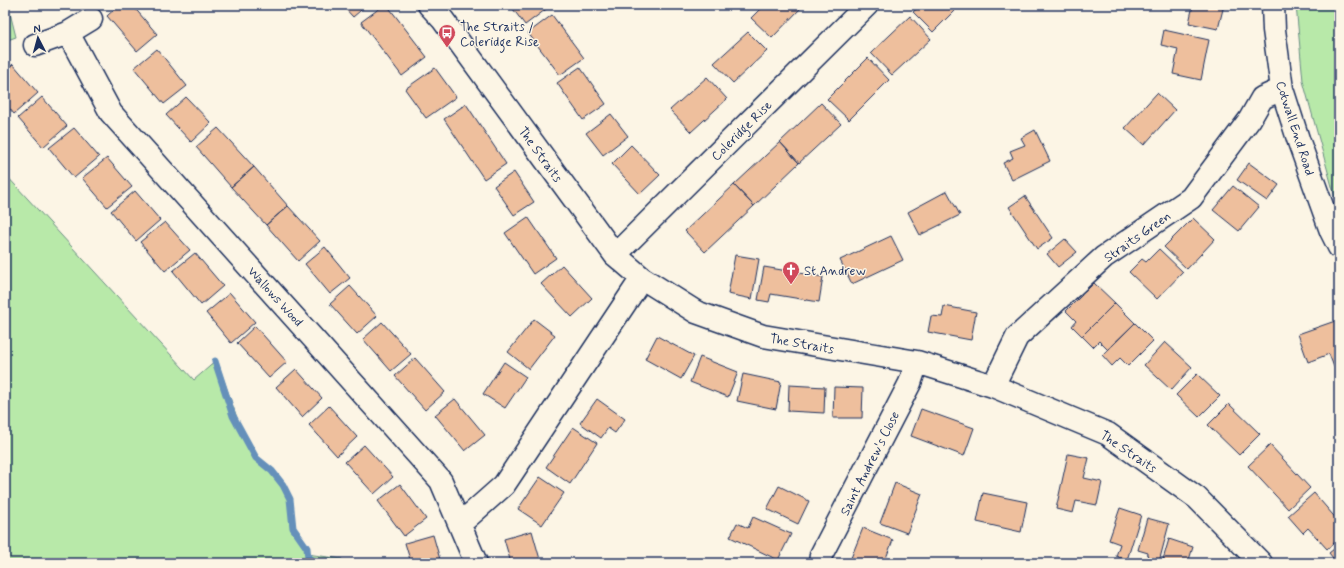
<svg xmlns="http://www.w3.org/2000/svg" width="1344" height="568" viewBox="0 0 1344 568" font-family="Mynerve,sans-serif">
<rect width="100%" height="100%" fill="#fcf5e5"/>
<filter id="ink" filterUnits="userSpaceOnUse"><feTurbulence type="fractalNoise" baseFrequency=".025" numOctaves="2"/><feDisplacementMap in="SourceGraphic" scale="8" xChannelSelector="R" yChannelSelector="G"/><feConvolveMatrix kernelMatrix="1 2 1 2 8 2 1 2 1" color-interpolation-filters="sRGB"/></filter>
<g filter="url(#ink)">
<path fill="#b8e9a9" stroke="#6a8c84" d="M5 5H8L16 37 5 41Z
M1296 5H1339V212L1303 81Z
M5 174 194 380 217 360 243 435 256 458 272 471 283 485 290 499 293 528 307 548V554L342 559 341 563H5Z"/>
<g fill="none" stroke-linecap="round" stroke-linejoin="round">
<path stroke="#6590ba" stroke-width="7" d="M215 361 233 416 256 458 272 471 283 485 290 499 293 528 307 548 308 558 317 563"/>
</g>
<path fill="#eebf9d" stroke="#1b2f5e" d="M119 5H132L157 34 137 51 107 16Z
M342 5H367L353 17Z
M384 5H387L427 57 402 76 361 22Z
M510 5H548L549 7 525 25Z
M764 5H798L801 8 772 38 751 18Z
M921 5H960L933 32 913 12Z
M1193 5H1224L1218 29 1189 23Z
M552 15 584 58 560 75 528 33Z
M910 16 931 39 892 75 871 53Z
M1164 30 1209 40 1201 80 1173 74 1178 49 1161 45Z
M748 32 767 51 733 83 714 63Z
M157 49 187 86 164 104 134 68Z
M868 58 889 80 849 120 827 99Z
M13 64 38 93 14 114 5 103V71Z
M580 67 606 104 583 120 557 83Z
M435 68 456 97 426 118 405 89Z
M707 77 727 99 691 132 670 110Z
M1157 93 1175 110 1144 145 1125 128Z
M42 97 67 126 43 147 18 118Z
M186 97 211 123 191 142 166 115Z
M821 103 841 124 799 163 780 142Z
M466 104 506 164 484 179 444 119Z
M611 114 628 136 603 155 586 133Z
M74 128 99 157 74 178 49 148Z
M218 128 254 167 231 187 196 147Z
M1035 130 1050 161 1012 180 1003 163 1013 158 1010 151 1025 145 1021 138Z
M780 142 799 163 754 206 734 185Z
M631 145 660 175 640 194 612 164Z
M107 158 132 187 107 207 82 178Z
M1249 163 1279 185 1267 201 1237 180Z
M254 167 288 206 266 225 231 187Z
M514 172 534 202 514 215 494 186Z
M734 185 754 206 705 252 685 231Z
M1233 186 1259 207 1239 231 1213 210Z
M135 191 160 220 136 241 111 211Z
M947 191 960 215 920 235 908 212Z
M1025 196 1053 238 1037 249 1009 207Z
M288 206 320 241 298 261 266 225Z
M528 217 556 258 533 274 505 233Z
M1193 218 1215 239 1187 269 1164 247Z
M165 222 190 250 165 271 140 242Z
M891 236 903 260 852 284 840 260Z
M1065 239 1077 252 1058 267 1047 254Z
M325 247 350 278 330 294 305 264Z
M1159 249 1183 272 1157 299 1129 272 1142 259 1146 262Z
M195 253 223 286 201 305 173 271Z
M735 255 759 259 752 299 728 294Z
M562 265 592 298 572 317 541 284Z
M764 267 823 277 819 302 771 294 769 302 758 300Z
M1094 283 1115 303 1082 336 1072 326 1076 321 1066 311Z
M350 286 377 316 357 334 330 304Z
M230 293 255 322 231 343 206 313Z
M1115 303 1135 323 1108 350 1099 341 1093 347 1082 336Z
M944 306 976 312 971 340 928 332 931 316 942 317Z
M534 319 555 335 529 369 508 352Z
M1338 320 1339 365 1334 367 1329 354 1308 362 1298 334Z
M382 322 411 354 391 371 363 339Z
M1135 323 1153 341 1128 366 1120 358 1112 366 1102 355Z
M255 326 287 362 269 378 237 343Z
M657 336 694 356 681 379 645 359Z
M1165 342 1192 367 1171 390 1144 365Z
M700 357 738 372 728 397 690 382Z
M415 358 445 392 425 410 395 376Z
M504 362 526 377 505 408 483 394Z
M296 369 322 398 302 417 276 387Z
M743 374 781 382 776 409 737 401Z
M1197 374 1220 396 1199 417 1176 395Z
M789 385 825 387 824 413 788 411Z
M834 387 863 388 862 418H833Z
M455 399 485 435 465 451 435 415Z
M597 399 625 419 615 433 608 428 601 438 580 423Z
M1229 404 1260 434 1239 455 1208 425Z
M329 406 357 437 337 456 309 425Z
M921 409 974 428 964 456 911 436Z
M573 427 597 443 570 484 546 467Z
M364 445 393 477 374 494 345 462Z
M1270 445 1310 488 1288 509 1248 466Z
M1068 454 1089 458 1084 478 1102 482 1097 505 1076 501 1073 513 1056 509Z
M540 477 564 493 542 525 518 509Z
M895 483 922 494 907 533 880 523Z
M400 484 426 519 404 536 378 501Z
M779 486 809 501 798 524 767 509Z
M983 493 1027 502 1021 532 977 522Z
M1314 493 1339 522V539L1327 549 1308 528 1303 533 1288 516Z
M1120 508 1141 515 1127 560 1116 556 1120 544 1109 540Z
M753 517 791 534 778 560 730 537 737 523 748 528Z
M1147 518 1169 524 1159 562 1156 563H1149L1147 559 1148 553 1138 550Z
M863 528 893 540 884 563H849Z
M532 531 541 563H511L504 539Z
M433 535 441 563H411L405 543Z
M1169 539 1193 547 1188 563H1162Z
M1339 545V563H1337L1329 553Z"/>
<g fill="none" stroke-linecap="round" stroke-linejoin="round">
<defs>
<path id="minor" d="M429 5 443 20 615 255 642 278 696 312 763 336 917 362 993 386 1108 434 1197 498 1261 563
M1273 5 1274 30 1282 89 1299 142 1331 231 1339 247
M68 33 111 113 441 481 476 563
M35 45 68 33 91 19
M615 255 867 5
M993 386 1017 337 1104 257 1191 198 1250 119 1262 98 1282 89
M460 524 504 485 642 278
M820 563 821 555 910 383 917 362"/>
</defs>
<use href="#minor" stroke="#1b2f5e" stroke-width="25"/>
<use href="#minor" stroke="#fcf5e5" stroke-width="22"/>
</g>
</g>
<defs>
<symbol id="bus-pin" viewBox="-11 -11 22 30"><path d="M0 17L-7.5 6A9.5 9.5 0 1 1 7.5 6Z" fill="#d1495b" stroke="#fcf5e5"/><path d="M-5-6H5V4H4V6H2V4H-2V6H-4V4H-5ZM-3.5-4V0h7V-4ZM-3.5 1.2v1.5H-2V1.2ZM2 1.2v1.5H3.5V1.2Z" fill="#fff"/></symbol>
<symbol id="church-pin" viewBox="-11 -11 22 30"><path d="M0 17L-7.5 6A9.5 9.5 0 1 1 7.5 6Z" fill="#d1495b" stroke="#fcf5e5"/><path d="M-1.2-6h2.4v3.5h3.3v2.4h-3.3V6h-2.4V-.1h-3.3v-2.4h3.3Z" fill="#fff"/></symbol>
</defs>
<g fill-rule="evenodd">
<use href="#bus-pin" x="437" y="23" width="20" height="27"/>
<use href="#church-pin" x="781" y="260" width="20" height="27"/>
</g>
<g text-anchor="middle" stroke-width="3" stroke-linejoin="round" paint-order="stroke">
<g font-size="13" fill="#1b2f5e" stroke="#fcf5e5" text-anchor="start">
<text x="460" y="31">The Straits /<tspan x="460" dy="15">Coleridge Rise</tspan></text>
<text x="804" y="275">St Andrew</text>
</g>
<g font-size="13" fill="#1b2f5e" stroke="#fcf5e5">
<text transform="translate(1296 128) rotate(72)" y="5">Cotwall End Road</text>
<text transform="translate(741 130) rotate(-45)" y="5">Coleridge Rise</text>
<text transform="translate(541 154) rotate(54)" y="5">The Straits</text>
<text transform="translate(1137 236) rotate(-35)" y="5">Straits Green</text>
<text transform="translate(276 296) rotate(48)" y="5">Wallows Wood</text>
<text transform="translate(802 343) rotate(10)" y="5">The Straits</text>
<text transform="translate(1129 451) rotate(34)" y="5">The Straits</text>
<text transform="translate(869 463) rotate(-63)" y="5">Saint Andrew's Close</text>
</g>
</g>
<rect width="1344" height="568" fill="none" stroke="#fcf5e5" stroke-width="20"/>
<rect x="10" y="10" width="1324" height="548" fill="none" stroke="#1b2f5e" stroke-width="1.5" filter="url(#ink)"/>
<g transform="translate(38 38) rotate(354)" stroke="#fcf5e5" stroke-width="3" paint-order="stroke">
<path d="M0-3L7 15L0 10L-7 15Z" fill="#1b2f5e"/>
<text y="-6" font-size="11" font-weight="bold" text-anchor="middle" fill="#1b2f5e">N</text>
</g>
</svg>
